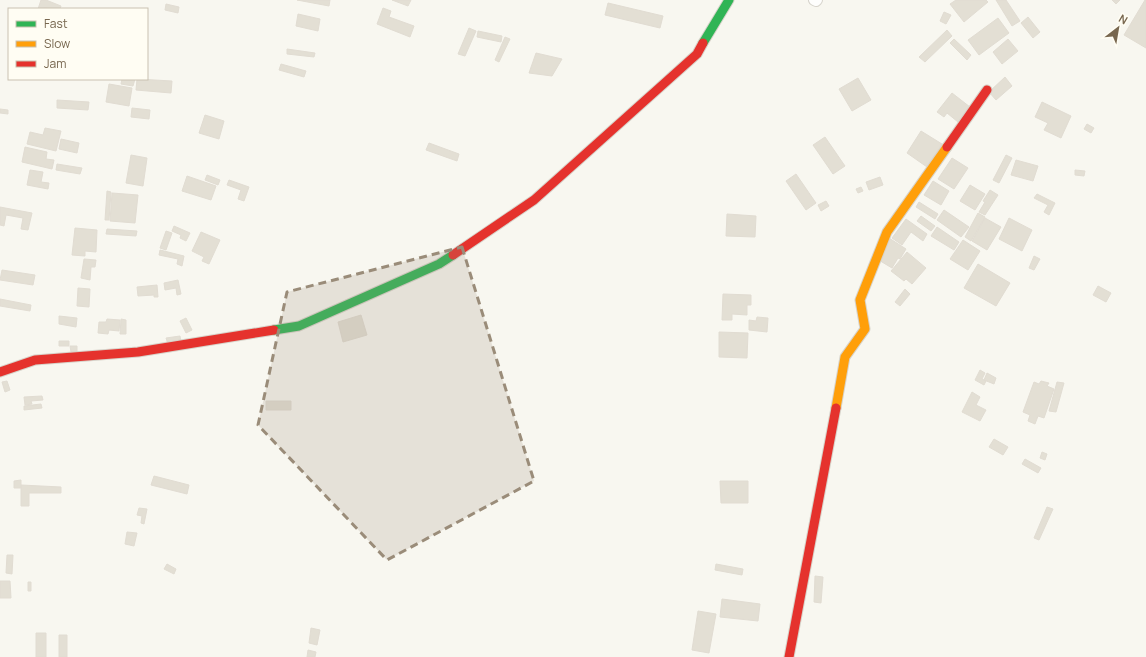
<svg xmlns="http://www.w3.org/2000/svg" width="1146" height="657" viewBox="0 0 1146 657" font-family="Manrope,sans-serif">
<rect width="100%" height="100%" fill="#f8f7f0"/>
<path fill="#e3dfd4" stroke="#e1dcd2" d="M41 0H46L61 6 60 9 44 8V9H38Z
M297 0H330L329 6Z
M392 0H411L408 6Z
M956 0H986L988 2 964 22 950 4Z
M996 0H1006L1020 21 1012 26Z
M1112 0H1120L1116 4Z
M1145 0H1146V48L1124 35Z
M608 3 663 16 660 28 605 15Z
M166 4 179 7 178 13 165 10Z
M383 8 391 11 389 17 414 26 410 37 377 24Z
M944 12 951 15 946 24 940 21Z
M298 14 320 19 318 31 296 26Z
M1028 17 1040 32 1033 38 1021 23Z
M998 18 1009 33 979 55 968 40Z
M469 28 476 31 465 56 458 54Z
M947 30 952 36 925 62 919 57Z
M478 31 502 36 501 42 477 37Z
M505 37 510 39 499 62 495 60Z
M954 39 971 55 967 60 950 43Z
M1008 39 1018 51 1002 64 993 52Z
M287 49 315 53 314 57 287 54Z
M536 53 562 59 552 76 529 73Z
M281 64 306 71 304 77 279 70Z
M1005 77 1012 86 996 100 989 92Z
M858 78 871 100 852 111 839 89Z
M122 79H135L133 86 121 84Z
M137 79 172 81 171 93 136 90Z
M109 84 132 88 129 106 106 102Z
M952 93 970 107 958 122 947 113 944 117 937 112Z
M57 100 89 102 88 110 57 108Z
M1042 102 1071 116 1061 138 1044 130 1048 123 1035 117Z
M132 108 150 110 149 119 131 117Z
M0 109 8 110V114L0 113Z
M205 115 224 121 219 139 199 133Z
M1087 124 1094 128 1091 133 1084 129Z
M45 128 61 131 56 151 27 144 30 132 43 135Z
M921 131 942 144 927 167 907 153Z
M825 137 845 166 833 174 813 145Z
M61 139 79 143 77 153 59 149Z
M429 143 459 154 457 161 426 150Z
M25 147 47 152 46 159 54 160 52 169 22 162Z
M131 155 147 158 143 186 126 183Z
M1006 155 1012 158 999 183 993 180Z
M952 158 968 168 954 189 938 179Z
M1016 160 1038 166 1033 181 1011 175Z
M57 164 82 168 80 174 56 170Z
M30 170 43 172 41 182 49 183 48 189 27 185Z
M1075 170 1085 171 1084 176 1075 175Z
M796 174 816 203 806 210 786 181Z
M207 175 220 180 218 185 205 180Z
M187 176 216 186 211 200 182 191Z
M880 177 883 185 869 190 866 182Z
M229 180 249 187 244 201 238 199 241 190 227 185Z
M933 181 949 191 941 205 924 195Z
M970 185 985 194 975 210 960 201Z
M861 187 863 191 858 193 856 189Z
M990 190 998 195 985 215 979 212 985 202 983 201Z
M107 191 111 192 109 220H105Z
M112 193 138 195 135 223 110 221Z
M1037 194 1055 203 1049 215 1044 212 1048 205 1034 198Z
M826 201 829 206 821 211 818 205Z
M919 202 938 214 935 219 916 207Z
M0 207 32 213 28 230 21 229 23 218 6 215 4 226 0 225Z
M944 210 969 227 961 237 937 220Z
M978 213 985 217 971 241 965 237Z
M727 214 756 216 755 237 726 236Z
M921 216 935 226 931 231 917 221Z
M985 218 1001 227 987 250 972 241Z
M1009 218 1032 230 1022 251 999 239Z
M906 219 927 234 923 241 911 232 902 245 892 238Z
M174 226 190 233 186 241 180 238 181 235 172 231Z
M937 227 959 242 954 250 931 236Z
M75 228 97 230 96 252 85 251V256L72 255Z
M107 229 137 231 136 236 106 234Z
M166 231 172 233 166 250 160 248Z
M201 232 220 240 209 264 202 261 204 257 192 251Z
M889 238 906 249 900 259 898 258 892 268 877 259Z
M963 240 980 251 968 270 950 259Z
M160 250 184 256 182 266 177 264 178 259 159 255Z
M907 252 926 268 912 284 906 279 904 281 891 271Z
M1034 256 1040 259 1034 270 1029 268Z
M84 259 96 260 95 267H91L90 280 81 278Z
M978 264 1010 283 996 306 964 288Z
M2 270 35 275 33 285 0 280Z
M178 280 181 294 177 295 176 288 165 290 164 283Z
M157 285 158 297H154V295L138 296 137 287Z
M1098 286 1111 293 1106 302 1093 295Z
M78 288 90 289 89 307 77 306Z
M905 289 910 294 900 306 895 302Z
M723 294 751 295V305H747V315L732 314V320H722Z
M0 299 31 305 30 311 0 306Z
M361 315 367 335 343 342 338 322Z
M59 316 77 318 76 327 59 324Z
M757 317 768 318 767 332 749 330V320L756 321Z
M186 318 192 330 186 333 180 321Z
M107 319 120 320 119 331 109 330 108 334 98 333 99 322H106Z
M121 319 126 320V334H120Z
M719 332 748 333 747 358 719 357Z
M180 336 181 342 168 344 166 338Z
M59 341H69V346H59Z
M70 346H77V352H71Z
M980 370 985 373 982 379 986 381 984 385 975 380Z
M987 373 996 378 994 384 984 380Z
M7 381 10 390 5 392 2 382Z
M1041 381 1049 383 1047 386 1054 389 1044 418 1038 416 1035 424 1028 421 1030 415 1023 412 1034 382 1039 384Z
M1057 382 1064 383 1056 412 1049 411Z
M972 392 980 397 976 405 986 410 980 421 962 412Z
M42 396 43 400 31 401 32 404 25 405 24 397Z
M266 401H291V410H266Z
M41 404 42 408 24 410V406Z
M994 439 1008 447 1003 455 989 447Z
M1042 452 1047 454 1045 460 1040 458Z
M1025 459 1041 468 1038 473 1022 464Z
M154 476 189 485 187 494 151 485Z
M21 480V488H14V481Z
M720 481H748V503H721Z
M21 485 61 487V493H29V506H21Z
M1047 507 1053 509 1039 540 1034 538Z
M139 508 147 509 144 524 141 523 142 516 137 515Z
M127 532 137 533 134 546 125 544Z
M7 555H13L12 574 6 573Z
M167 564 176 569 174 574 164 569Z
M716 564 743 569 742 575 715 570Z
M815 576 823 577 821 603 814 602Z
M0 581H10L11 598H0Z
M28 582H31V591H28Z
M722 599 760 604 758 621 720 617Z
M698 611 716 614 709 653 692 650Z
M311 628 320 630 317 645 309 643Z
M36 633H46V657H36Z
M59 635H67V657H59Z
M308 650 316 652 315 657H307Z"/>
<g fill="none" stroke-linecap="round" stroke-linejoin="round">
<defs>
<path id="street" d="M814 0 816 1 817 0"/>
<path id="fast" d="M703 43 729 0
M274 330 299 326 439 264 453 255"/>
<path id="slow" d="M836 408 845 357 865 329 860 300 887 232 947 147"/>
<path id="jam" d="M947 147 987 90
M453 255 534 200 697 54 703 43
M0 372 35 360 138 352 274 330
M789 657 836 408"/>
</defs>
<use href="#street" stroke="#d6d3cb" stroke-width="12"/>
<use href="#fast" stroke="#d7d3ca" stroke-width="11"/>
<use href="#slow" stroke="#d7d3ca" stroke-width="11"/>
<use href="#jam" stroke="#d7d3ca" stroke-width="11"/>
<use href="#street" stroke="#fefefd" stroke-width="10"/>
<use href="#fast" stroke="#30b455" stroke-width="9"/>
<use href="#slow" stroke="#ff9f0a" stroke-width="9"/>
<use href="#jam" stroke="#e5322d" stroke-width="9"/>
</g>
<path fill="#9a8c79" fill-opacity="0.2" stroke="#9a8c79" stroke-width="3" stroke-dasharray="8 5" stroke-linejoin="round" d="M462 247 534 481 387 560 258 425 287 292Z"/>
<rect x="8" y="8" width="140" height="72" fill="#fffdf3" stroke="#c9c1b1"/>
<rect x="16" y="21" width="20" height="6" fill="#30b455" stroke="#c9c1b1"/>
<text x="44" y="28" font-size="12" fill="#78674f">Fast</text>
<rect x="16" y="41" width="20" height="6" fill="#ff9f0a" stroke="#c9c1b1"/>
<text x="44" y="48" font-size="12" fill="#78674f">Slow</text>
<rect x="16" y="61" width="20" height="6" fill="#e5322d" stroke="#c9c1b1"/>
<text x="44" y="68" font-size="12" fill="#78674f">Jam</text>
<g transform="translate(1118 28) rotate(31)" stroke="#fffdf3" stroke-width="3" paint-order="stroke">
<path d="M0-3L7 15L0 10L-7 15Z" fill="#78674f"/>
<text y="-6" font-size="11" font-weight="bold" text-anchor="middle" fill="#78674f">N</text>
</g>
</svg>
